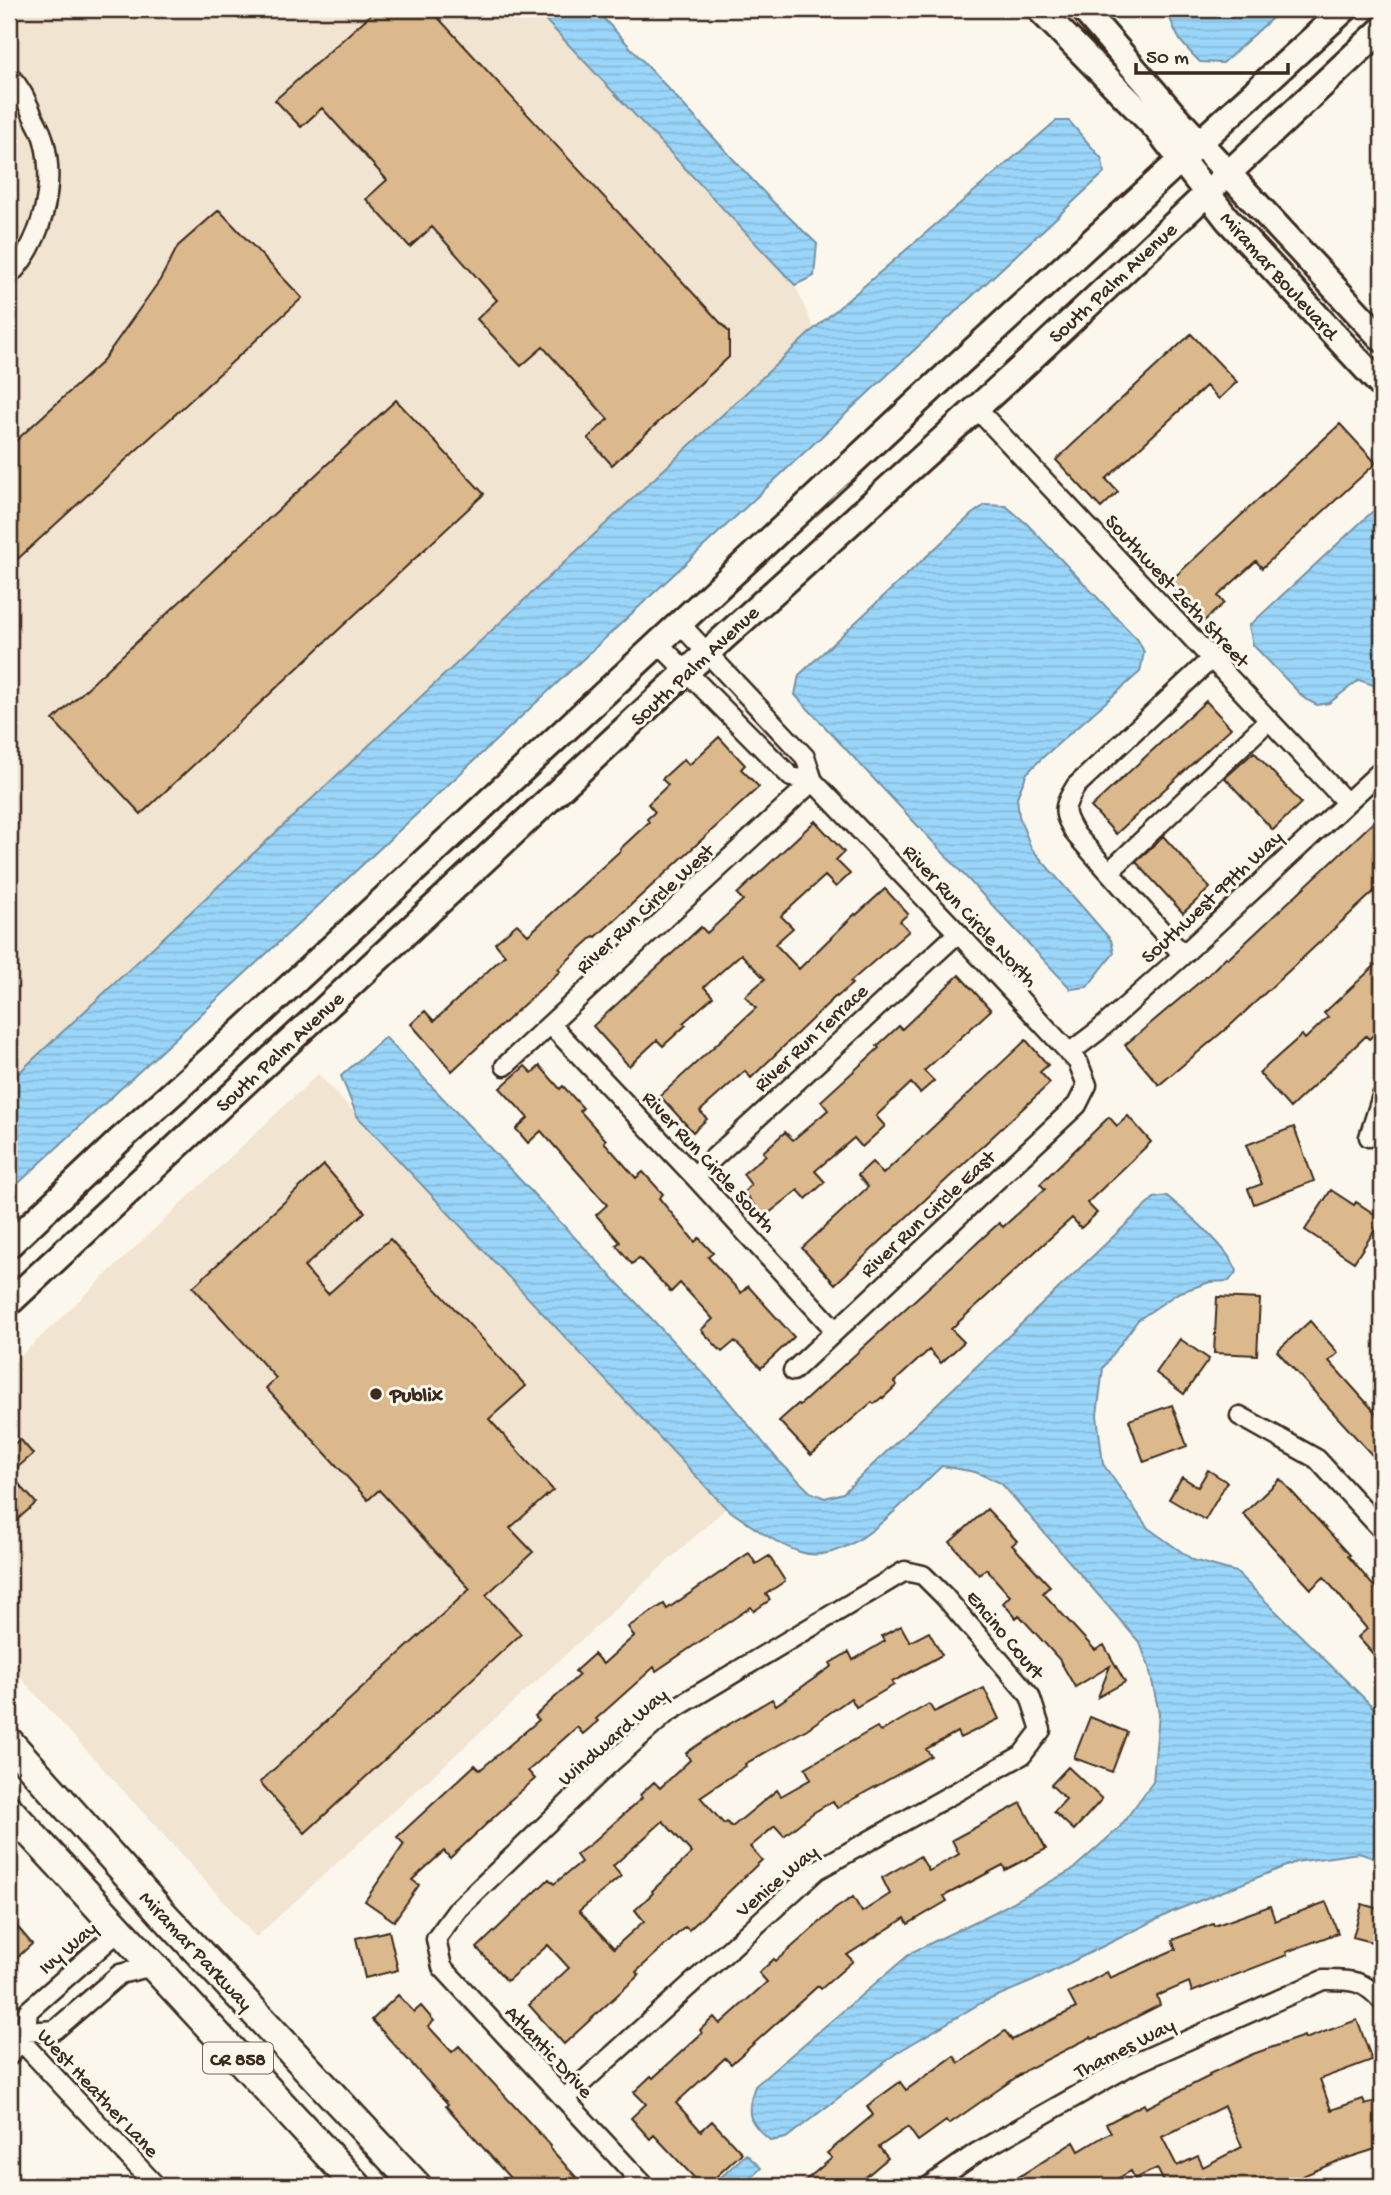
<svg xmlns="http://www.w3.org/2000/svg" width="1391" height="2195" viewBox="0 0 1391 2195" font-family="'Gochi Hand',sans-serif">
<defs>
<pattern id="water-rules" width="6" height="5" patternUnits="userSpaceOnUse" patternTransform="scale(1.75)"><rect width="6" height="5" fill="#9ad6fa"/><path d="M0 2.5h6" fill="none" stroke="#86b8d6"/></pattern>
</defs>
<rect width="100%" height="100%" fill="#fbf7ec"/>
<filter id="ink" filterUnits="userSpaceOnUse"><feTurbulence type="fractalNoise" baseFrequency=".0143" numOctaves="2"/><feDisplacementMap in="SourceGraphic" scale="14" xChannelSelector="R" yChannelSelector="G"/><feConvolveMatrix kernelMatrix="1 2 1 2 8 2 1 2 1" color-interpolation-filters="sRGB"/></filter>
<g filter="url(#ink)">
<path fill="#f1e4d0" d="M9 9H535L795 285 814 329 9 1082Z
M318 1074 726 1508 256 1937 9 1665V1367Z"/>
<path fill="url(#water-rules)" stroke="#7491a2" stroke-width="2" d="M535 9H595L770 199 817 244 814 276 795 285Z
M1170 9H1282L1223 63 1200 62C1180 42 1177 39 1168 12Z
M1056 121H1069L1102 159 1104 173 360 867 9 1192V1082L814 329Z
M985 505 1006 506 1027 524 1138 640 1144 652 1140 672 1042 758 1027 773 1017 797 1019 816 1031 848 1111 940 1114 953 1087 987 1071 989 795 695 799 675 972 514Z
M1382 507V688L1359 680 1329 703 1317 705 1305 699 1253 645 1249 626 1373 511Z
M385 1037 719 1390 777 1459 810 1492 825 1498 843 1493 1154 1198 1167 1196C1188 1214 1227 1246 1237 1271L1229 1281 1210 1282 1178 1293 1138 1320 1103 1368 1097 1415 1103 1464 1148 1528 1193 1560 1236 1572 1382 1716V1861L1359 1853 1296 1862 1174 1911 1033 1981 981 2003 898 2052 786 2138 771 2141C748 2122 745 2114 755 2086L912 1952 995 1912 1072 1870 1119 1828 1153 1782 1159 1713 1149 1667 1140 1643 1001 1483 975 1472 942 1466C909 1495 850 1569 800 1552 777 1545 746 1522 726 1508L357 1116 341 1076Z
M746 2154 761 2168 742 2186H727L719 2179Z"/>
<path fill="#dbb98d" stroke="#3b2a1e" stroke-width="2" fill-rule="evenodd" d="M377 9H430L729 332V357L612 465 588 438 608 419 543 347 521 366 477 319 497 300 432 227 410 247 366 199 387 180 322 108 301 127 275 100Z
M219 210 302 298 9 567V447L101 363 160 280 178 246Z
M1191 334 1237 382 1219 399 1206 386 1106 479 1118 492 1101 508 1056 460Z
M396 400 484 494 141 814 53 720Z
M1340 424 1376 463 1262 568 1256 561 1218 596 1224 603 1204 621 1169 582Z
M1206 701 1231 728 1116 834 1091 807Z
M719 737 745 765 741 769 759 787 596 937 594 936 558 969 560 971 452 1071 411 1024 425 1011 434 1021 505 955 495 943 517 924 528 935 621 850 620 849 649 822 647 819 655 812 648 804 668 785 662 779 684 759 689 765Z
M1254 752 1301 803 1273 830 1225 778Z
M1382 814V884L1233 1023 1159 1085 1125 1045 1209 974 1226 957 1228 959Z
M815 821 844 852 836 860 850 874 836 887 825 876 781 916 793 928 775 944 799 969 855 914 856 915 885 889 908 914 900 921 909 931 850 982 852 984 837 997 836 996 751 1078 745 1071 700 1111 707 1119 693 1132 660 1096 756 1008 745 996 765 979 741 954 704 987 713 997 683 1023 686 1025 663 1046 657 1040 629 1066 593 1026 701 927 707 933 743 900 737 894Z
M1163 836 1210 888 1183 913 1136 862Z
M1382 959V1027L1369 1039 1366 1036 1290 1108 1259 1073 1302 1035 1305 1039 1328 1017 1324 1013Z
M959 975 991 1010 924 1071 934 1081 920 1093 911 1083 876 1116 885 1126 862 1147 854 1138 815 1171 825 1182 806 1199 798 1190 764 1217 744 1192 751 1185 743 1174 766 1155 763 1152 785 1132 793 1140 828 1110 821 1101 879 1048 877 1046 899 1026 902 1029Z
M1026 1040 1048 1065 1040 1072 1050 1083 835 1284 802 1248 868 1187 858 1175 872 1162 883 1174Z
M525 1066 532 1073 540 1066 560 1089 563 1086 583 1108 580 1111 606 1140 604 1142 636 1178 643 1172 663 1194 659 1198 695 1242 699 1238 713 1253 708 1257 741 1293 748 1286 794 1337 761 1368 735 1341 722 1352 701 1330 713 1319 680 1283 671 1292 639 1258 632 1264 616 1245 620 1242 596 1215 607 1205 541 1131 528 1143 516 1129 528 1118 500 1088Z
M1128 1116 1151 1142 1087 1203 1097 1213 1081 1228 1072 1218 951 1329 964 1342 941 1363 929 1350 894 1382 897 1385 883 1398 882 1397 874 1404 872 1402 811 1455 779 1421 798 1404 800 1405 999 1223 1003 1227 1045 1189 1040 1184 1109 1117 1117 1126Z
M1294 1127 1314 1181 1254 1204 1248 1189 1262 1184 1246 1145Z
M324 1165 365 1212 304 1267 328 1294 390 1239 526 1386 489 1419 553 1490 510 1528 533 1552 486 1595 521 1634 305 1833 260 1782 470 1589 379 1490 368 1500 266 1388 276 1378 193 1287Z
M1331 1190 1354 1205 1356 1202 1382 1219 1354 1262 1305 1230Z
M1217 1297 1260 1299 1257 1355 1214 1353Z
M1310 1321 1338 1353 1329 1361 1382 1420V1466L1277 1351Z
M1180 1339 1209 1359 1184 1394 1156 1373Z
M1172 1405 1187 1446 1144 1462 1129 1420Z
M20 1439 33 1454 10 1474 36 1503 9 1527V1449Z
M1208 1470 1227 1482 1205 1520 1169 1499 1182 1477 1198 1487Z
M1280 1479 1350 1555 1348 1556 1382 1596V1664L1358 1637 1367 1629 1324 1577 1311 1589 1243 1514Z
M987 1509 1017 1541 1012 1545 1050 1586 1043 1593 1095 1650 1104 1645 1125 1682 1098 1697 1110 1666 1075 1687 1059 1659 1019 1615 1016 1618 1003 1603 1010 1596 986 1569 979 1575 950 1542Z
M749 1553 756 1564 769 1556 785 1581 766 1594 770 1600 754 1611 751 1607 656 1671 654 1667 596 1719 598 1721 583 1734 577 1727 528 1771 535 1779 508 1802 509 1803 450 1858 444 1851 412 1880 419 1885 394 1921 365 1901 404 1844 397 1837 475 1765 480 1770 539 1720 535 1716 579 1675 575 1671 594 1654 603 1664 634 1636 628 1627 664 1604 667 1609Z
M901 1626 910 1642 929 1632 942 1655 892 1682 894 1685 856 1707 851 1698 807 1729 745 1764 746 1766 700 1797 724 1824 727 1822 732 1827 777 1790 781 1796 811 1779 805 1768 877 1727 880 1732 929 1704 934 1712 984 1688 999 1719 960 1738 957 1732 926 1749 931 1756 837 1808 833 1801 813 1813 784 1836 775 1826 750 1847 762 1860 689 1930 685 1927 636 1972 639 1975 564 2044 529 2005 569 1968 548 1945 507 1981 477 1948 549 1879 554 1884 581 1862 576 1855 593 1842 642 1798 640 1795 654 1782 660 1788 690 1760 686 1753 721 1729 772 1699 776 1705 832 1666 830 1663 849 1652 853 1660 885 1641 882 1636ZM663 1821 692 1853 652 1891 653 1893 635 1910 644 1921 614 1948 579 1911 621 1876 613 1866Z
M1090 1717 1127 1732 1112 1772 1074 1758Z
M1068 1767 1102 1799 1074 1830 1054 1812 1066 1799 1051 1785Z
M1021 1803 1046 1849 1005 1870 1003 1865 944 1896 947 1901 908 1924 905 1918 847 1955 853 1961 821 1989 818 1986 731 2064 725 2058 676 2103 701 2131 712 2121 742 2153 706 2186H702L654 2135 650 2139 631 2118 646 2104 634 2092 651 2076 653 2078 702 2033 700 2030 714 2017 720 2024 767 1982 759 1973 774 1959 776 1961 835 1909 853 1897 862 1912 890 1894 882 1878 920 1856 929 1871 959 1854 952 1840Z
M1326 1902 1338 1933 1286 1952 1287 1955 1192 1992 1189 1982 1157 1996 1160 2005 1093 2039 1091 2037 1028 2069 949 2124 946 2121 918 2141 908 2127 879 2147 888 2158 855 2186H799L832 2158 827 2153 873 2115 867 2106 900 2082 906 2090 954 2056 959 2063 1005 2031 1012 2040 1076 2008 1068 1993 1107 1972 1110 1978 1176 1949 1172 1940 1213 1924 1214 1926 1270 1906 1275 1921Z
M1362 1904 1382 1910V1941L1373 1938 1372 1942 1353 1937Z
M9 1917 32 1944 9 1965Z
M389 1931 398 1970 365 1978 356 1938Z
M398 1995 414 2012 421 2006 434 2021 428 2026 452 2052 459 2046 551 2146 550 2148 584 2186H517L446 2106 448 2104 372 2020Z
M1357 2020 1372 2060 1320 2079 1331 2110 1363 2099 1365 2105 1382 2099V2147L1338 2161 1289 2182 1288 2179 1273 2186H1166L1157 2168 1135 2179 1131 2171 1105 2186H1004L1074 2142 1079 2151 1111 2132 1106 2124 1144 2104 1146 2108 1210 2076 1209 2074 1253 2054 1304 2036 1305 2039ZM1224 2106 1242 2147 1203 2167 1198 2156 1177 2166 1162 2137Z"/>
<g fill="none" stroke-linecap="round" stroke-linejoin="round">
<defs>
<path id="street" d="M9 75C21 88 26 100 33 116 37 124 42 132 44 141 56 187 42 242 9 276
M977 409 1346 802
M681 625 805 757 813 781 958 933 1078 1062 1087 1085 1077 1105 793 1371
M659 644 791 777 813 781
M1109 872 1269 720
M1183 955 1076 835C1062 812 1062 809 1076 786L1211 659
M551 1025 694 1176 835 1330
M1069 1053 1098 1031 1183 955 1382 770
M505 1066 813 781
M1369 1137 1382 1096
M694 1176 958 933
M1240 1416 1317 1459 1382 1530
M9 2028 156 2186
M26 2032 55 2030 120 1974 153 1966
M9 2056 26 2032 28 2011 120 1930
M564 2099 817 1870 1022 1755 1041 1730 1030 1696 944 1596 923 1575 905 1571 667 1713 607 1766 458 1909 436 1939 442 1967 645 2186
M929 2186 976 2153 1129 2066 1323 1980C1350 1980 1363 1979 1382 2001"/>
<path id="secondary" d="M1039 9 1157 129 1228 220 1382 386
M1083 9 1174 115 1382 339
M9 1245 120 1140 244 1029 954 368 1345 9
M9 1303 686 672 1022 367 1382 29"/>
<path id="primary" d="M9 1742 162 1913 417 2186
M9 1810 357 2186"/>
</defs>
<use href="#street" stroke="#3b2a1e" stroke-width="23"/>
<use href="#secondary" stroke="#3b2a1e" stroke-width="30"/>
<use href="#primary" stroke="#3b2a1e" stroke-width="33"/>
<use href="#street" stroke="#fbf7ec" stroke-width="18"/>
<use href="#secondary" stroke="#fbf7ec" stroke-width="24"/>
<use href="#primary" stroke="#fbf7ec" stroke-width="28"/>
</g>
</g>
<circle fill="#3b2a1e" stroke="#fbf7ec" stroke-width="2.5" cx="376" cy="1394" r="7"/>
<g text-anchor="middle" stroke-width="6" stroke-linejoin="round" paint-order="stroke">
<rect fill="#fbf7ec" stroke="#75685c" stroke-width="2" x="203" y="2042.5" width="70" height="31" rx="5"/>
<g font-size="19" font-weight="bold" fill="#3b2a1e">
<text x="238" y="2065">CR 858</text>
</g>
<g font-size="21" fill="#3b2a1e" stroke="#fbf7ec">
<text transform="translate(1280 275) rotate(48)" y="7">Miramar Boulevard</text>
<text transform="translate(1112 282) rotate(-43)" y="7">South Palm Avenue</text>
<text transform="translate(1178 590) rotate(47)" y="7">Southwest 26th Street</text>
<text transform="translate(694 665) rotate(-43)" y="7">South Palm Avenue</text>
<text transform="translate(1211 896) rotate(-43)" y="7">Southwest 99th Way</text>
<text transform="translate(644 908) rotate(-43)" y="7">River Run Circle West</text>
<text transform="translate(971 915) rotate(47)" y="7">River Run Circle North</text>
<text transform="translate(810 1037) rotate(-43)" y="7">River Run Terrace</text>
<text transform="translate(279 1051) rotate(-43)" y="7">South Palm Avenue</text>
<text transform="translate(710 1161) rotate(47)" y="7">River Run Circle South</text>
<text transform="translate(927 1213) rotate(-43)" y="7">River Run Circle East</text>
<text transform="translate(1006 1634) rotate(50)" y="7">Encino Court</text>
<text transform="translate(612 1736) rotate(-41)" y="7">Windward Way</text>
<text transform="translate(776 1880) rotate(-40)" y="7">Venice Way</text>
<text transform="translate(67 1947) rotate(-41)" y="7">Ivy Way</text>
<text transform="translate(197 1950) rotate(47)" y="7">Miramar Parkway</text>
<text transform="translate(1124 2047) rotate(-27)" y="7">Thames Way</text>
<text transform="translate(550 2051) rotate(47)" y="7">Atlantic Drive</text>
<text transform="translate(99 2092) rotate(47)" y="7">West Heather Lane</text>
</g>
<g font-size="21" font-weight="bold" fill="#3b2a1e" stroke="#fbf7ec" text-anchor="start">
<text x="390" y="1401">Publix</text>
</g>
</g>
<rect width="1391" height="2195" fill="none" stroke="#fbf7ec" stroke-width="35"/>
<rect x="18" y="18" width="1356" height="2160" fill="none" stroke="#3b2a1e" stroke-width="2.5" filter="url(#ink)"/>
<path d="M1136 63v10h152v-10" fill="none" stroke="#3b2a1e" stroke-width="3.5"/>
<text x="1146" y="63" font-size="21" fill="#3b2a1e" stroke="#fbf7ec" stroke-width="5" paint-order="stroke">50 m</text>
</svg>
